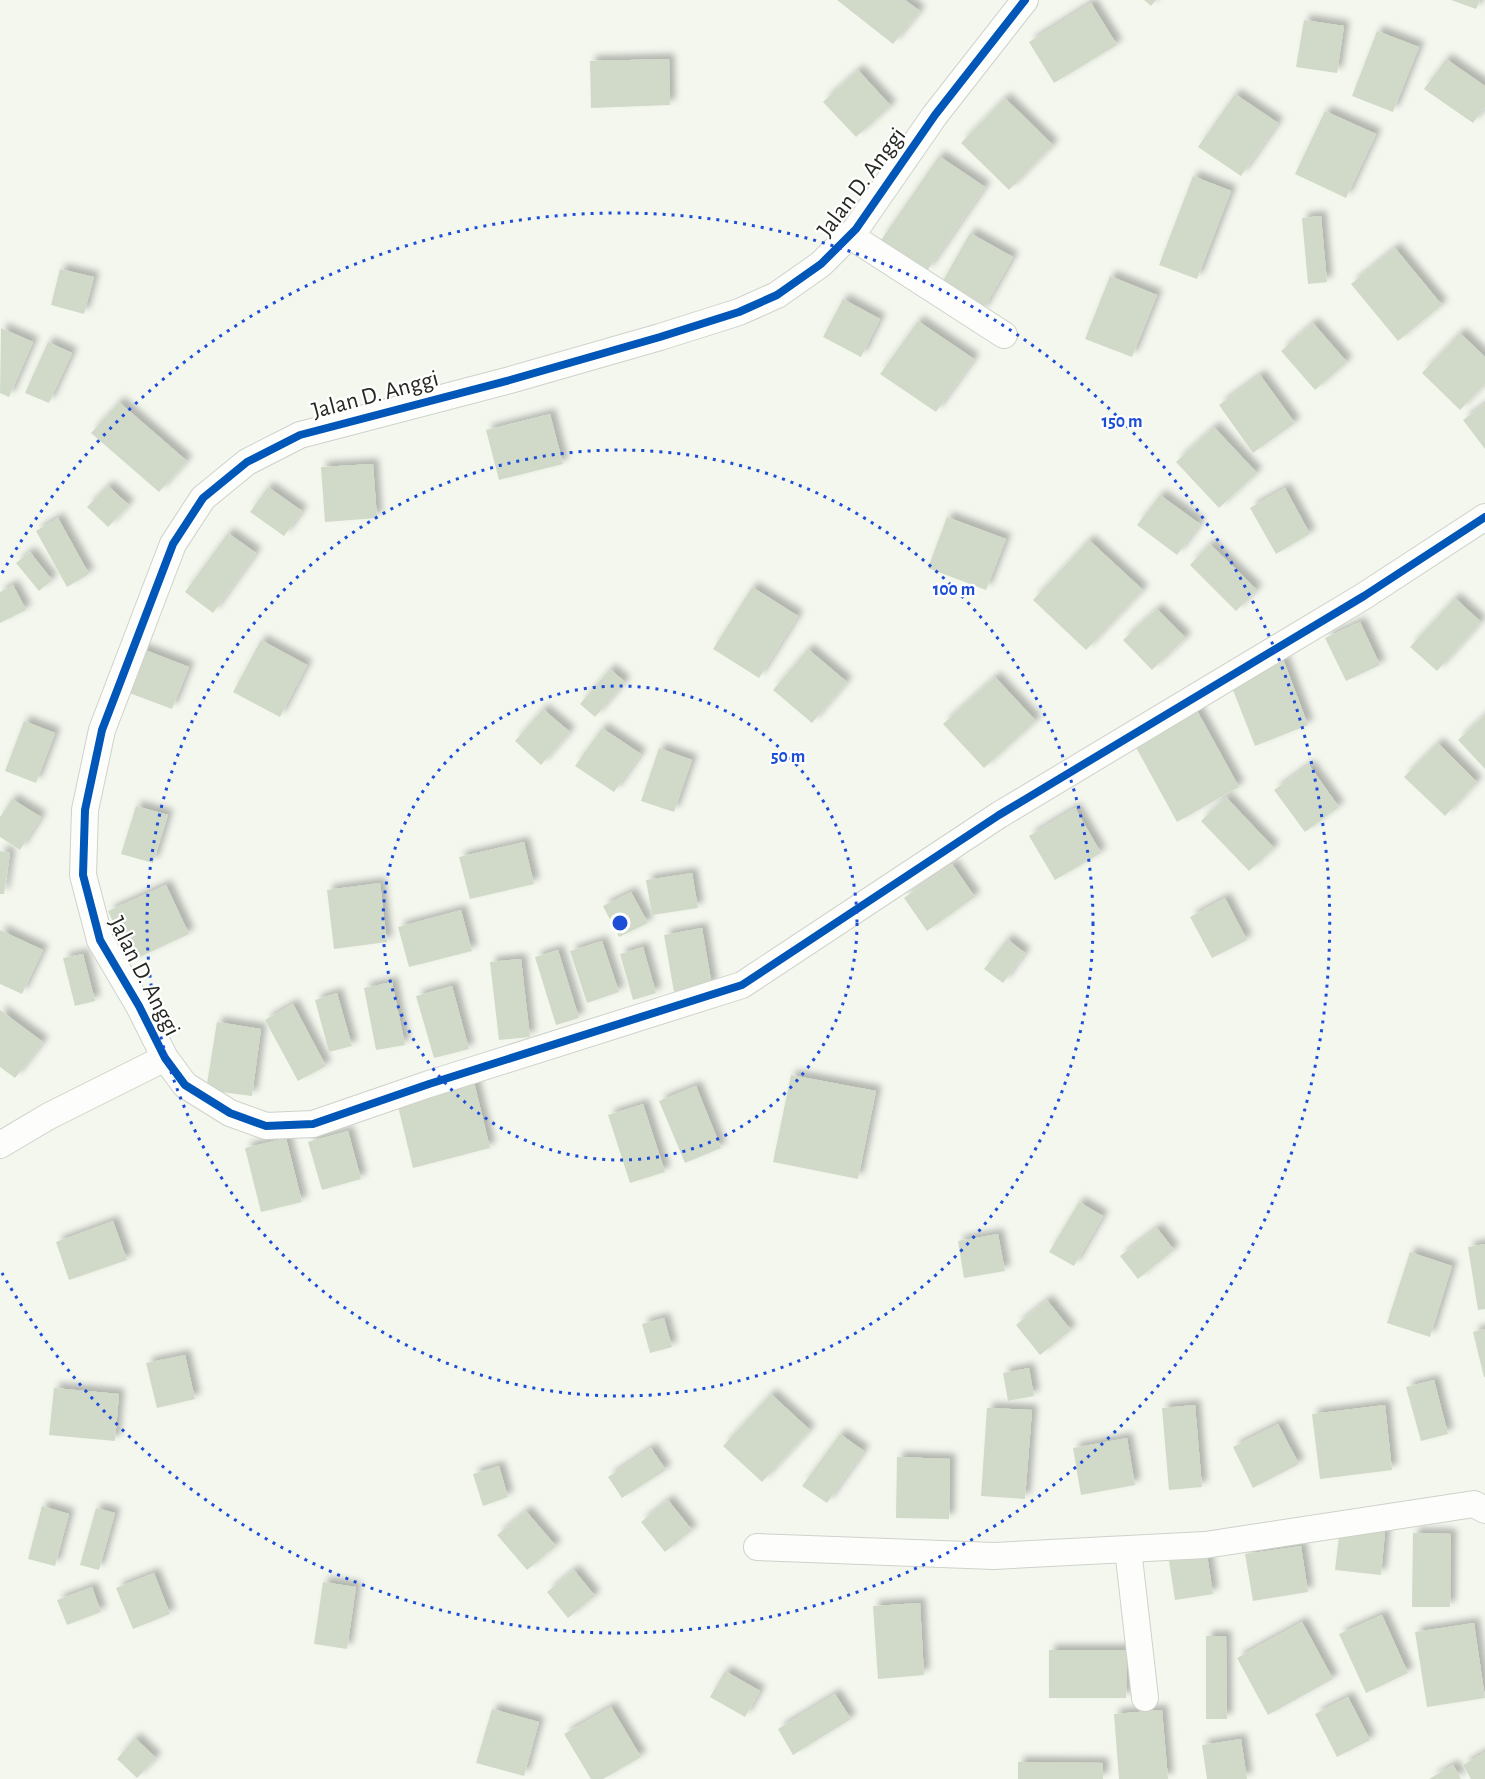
<svg xmlns="http://www.w3.org/2000/svg" width="1485" height="1779" viewBox="0 0 1485 1779" font-family="'Alegreya Sans',sans-serif">
<defs>
<filter id="shadow"><feDropShadow dx="5.5" dy="-5.5" stdDeviation="3" flood-color="#0004"/></filter>
</defs>
<rect width="100%" height="100%" fill="#f3f7ee"/>
<path fill="#d1dac8" filter="url(#shadow)" d="M837 0H905L920 11 893 44Z
M1144 0H1156L1151 6Z
M1451 0H1480L1476 9Z
M1091 3 1117 45 1054 83 1029 42Z
M1304 20 1344 26 1337 73 1296 67Z
M1377 31 1419 47 1393 112 1352 96Z
M669 59 670 105 591 108 590 61Z
M1446 59 1485 86V107L1473 123 1424 89Z
M858 70 891 106 856 137 823 102Z
M1235 94 1278 123 1241 176 1198 147Z
M1005 98 1053 145 1009 190 961 143Z
M1325 111 1376 134 1346 198 1295 174Z
M939 156 985 187 927 271 881 240Z
M1193 176 1231 191 1197 279 1159 265Z
M1321 216 1327 282 1308 284 1302 218Z
M970 233 1013 257 982 312 939 288Z
M1395 248 1442 305 1398 341 1351 284Z
M60 269 94 277 84 314 51 305Z
M1110 276 1157 295 1132 357 1085 339Z
M843 299 880 319 861 357 823 337Z
M918 321 974 359 936 412 880 374Z
M1313 323 1347 362 1315 390 1281 351Z
M1 328 33 342 9 397 0 393Z
M1460 333 1485 357V384L1460 410 1422 373Z
M48 342 72 353 49 403 25 393Z
M1260 375 1295 423 1253 453 1219 405Z
M119 402 187 461 159 492 91 433Z
M1485 404V449L1463 420Z
M550 414 563 464 499 480 486 430Z
M1214 427 1257 473 1219 508 1176 462Z
M373 464 377 518 325 522 321 467Z
M108 486 129 505 108 527 87 507Z
M268 487 302 511 284 536 250 512Z
M1285 488 1310 534 1276 554 1250 508Z
M1160 495 1200 524 1177 555 1137 525Z
M947 517 1006 539 986 590 928 568Z
M58 518 89 574 67 587 36 531Z
M228 533 256 553 213 613 185 592Z
M1089 540 1143 590 1086 650 1033 600Z
M1210 544 1257 590 1236 611 1190 565Z
M30 552 52 580 39 591 16 563Z
M13 585 26 610 0 623V592Z
M752 587 798 616 759 678 713 649Z
M1455 598 1481 622 1437 671 1410 647Z
M1157 609 1186 638 1152 670 1123 640Z
M1360 622 1380 665 1346 681 1325 638Z
M261 640 307 665 280 717 233 692Z
M140 648 189 667 172 709 124 691Z
M808 649 847 682 812 723 773 690Z
M1283 659 1308 725 1255 746 1229 680Z
M610 669 625 682 595 717 580 704Z
M995 677 1036 721 984 768 943 724Z
M1195 707 1239 787 1177 822 1133 742Z
M543 709 570 732 541 765 515 741Z
M1485 715V769L1458 740Z
M24 721 55 733 36 783 5 771Z
M602 728 641 754 614 792 575 766Z
M1438 743 1477 782 1445 816 1404 777Z
M659 748 692 760 674 812 641 801Z
M1309 765 1339 807 1305 832 1274 790Z
M1226 797 1274 848 1249 871 1201 821Z
M12 799 41 817 20 850 0 837V817Z
M136 806 168 815 153 863 121 854Z
M1075 808 1101 853 1055 880 1029 836Z
M524 842 534 884 470 899 459 857Z
M0 851 10 853 4 894H0Z
M952 864 975 897 927 931 904 898Z
M692 873 698 908 652 915 646 880Z
M380 883 387 942 334 949 327 890Z
M166 885 189 934 131 961 108 911Z
M631 892 648 923 619 937 603 906Z
M1225 898 1247 940 1212 958 1190 917Z
M461 910 472 951 409 967 398 927Z
M702 928 712 986 674 992 664 935Z
M0 930 43 950 22 994 0 984Z
M1007 939 1025 953 1003 983 984 969Z
M602 941 619 992 587 1003 570 951Z
M643 947 656 993 633 1000 620 954Z
M558 950 579 1018 556 1025 535 957Z
M83 954 95 1001 75 1006 63 958Z
M521 959 530 1037 499 1040 490 962Z
M392 982 405 1045 376 1050 364 988Z
M452 986 469 1049 434 1058 416 996Z
M337 993 352 1046 329 1052 315 1000Z
M293 1004 326 1066 298 1081 265 1020Z
M0 1010 43 1042 15 1078 0 1067Z
M217 1022 261 1029 252 1096 206 1090Z
M791 1075 876 1091 858 1179 773 1162Z
M474 1082 490 1148 413 1168 397 1102Z
M696 1086 721 1148 685 1163 659 1101Z
M643 1104 665 1172 630 1183 608 1115Z
M348 1131 361 1179 322 1190 308 1142Z
M286 1138 302 1202 261 1212 245 1148Z
M1079 1202 1103 1216 1074 1266 1049 1252Z
M113 1221 127 1260 69 1280 56 1242Z
M1157 1228 1174 1250 1138 1279 1120 1256Z
M998 1234 1005 1271 964 1278 958 1241Z
M1485 1244V1309L1478 1310 1468 1247Z
M1410 1252 1452 1266 1430 1337 1387 1323Z
M1047 1300 1071 1330 1040 1355 1016 1325Z
M664 1318 672 1347 650 1353 642 1324Z
M1485 1329V1377H1484L1473 1332Z
M185 1355 195 1399 157 1408 146 1363Z
M1029 1368 1034 1396 1008 1401 1003 1373Z
M1434 1380 1448 1434 1421 1441 1406 1387Z
M54 1388 119 1394 115 1441 49 1435Z
M771 1394 810 1430 762 1482 723 1446Z
M1195 1405 1202 1487 1169 1490 1162 1408Z
M1385 1405 1392 1470 1320 1479 1312 1414Z
M987 1408 1032 1410 1025 1499 981 1496Z
M1278 1424 1299 1464 1253 1488 1233 1447Z
M840 1434 864 1451 827 1503 802 1486Z
M1127 1438 1135 1485 1081 1495 1073 1448Z
M651 1448 666 1470 622 1498 608 1477Z
M897 1457 950 1459 949 1519 896 1518Z
M499 1466 508 1497 483 1506 473 1474Z
M668 1500 692 1530 665 1552 641 1522Z
M42 1506 69 1514 55 1566 28 1559Z
M96 1508 115 1513 99 1570 80 1565Z
M526 1511 556 1546 527 1570 497 1535Z
M1340 1527 1385 1532 1381 1575 1335 1570Z
M1413 1533 1451 1534 1450 1607H1412Z
M1301 1546 1308 1592 1253 1601 1245 1554Z
M1207 1555 1213 1594 1175 1600 1169 1561Z
M574 1570 595 1596 568 1618 547 1592Z
M154 1573 170 1614 133 1629 116 1588Z
M323 1582 356 1587 347 1649 314 1644Z
M92 1587 101 1612 67 1625 57 1600Z
M920 1603 924 1675 878 1679 873 1606Z
M1382 1615 1408 1673 1366 1693 1339 1634Z
M1302 1622 1333 1679 1268 1715 1237 1658Z
M1474 1623 1485 1698 1427 1707 1415 1632Z
M1206 1636H1226L1227 1719H1206Z
M1049 1650H1127L1126 1698H1049Z
M725 1671 760 1691 745 1717 710 1697Z
M835 1694 851 1719 793 1755 778 1729Z
M1348 1697 1370 1740 1337 1757 1315 1714Z
M611 1707 641 1757 603 1779H591L564 1734Z
M492 1709 539 1722 524 1776 476 1763Z
M1162 1710 1168 1779H1119L1114 1714Z
M135 1738 156 1758 137 1778 117 1759Z
M1241 1739 1247 1779H1207L1202 1745Z
M1485 1752V1779H1471L1463 1765Z
M1018 1762 1103 1763V1779H1018Z
M1453 1765 1461 1779H1429Z"/>
<g fill="none" stroke-linecap="round" stroke-linejoin="round">
<defs>
<path id="minor" d="M1025 0 935 115 856 229 821 264 777 295 739 312 660 337 510 380 300 435 247 462 203 498 173 544 102 730 85 810 83 875 100 940 139 1006 165 1058 185 1085 230 1113 266 1126 313 1124 429 1084 742 985 999 815 1364 596 1485 517
M849 235 1004 335
M0 1145 49 1116 165 1058
M757 1547 994 1556 1205 1545 1474 1504 1485 1510
M1128 1549 1145 1698"/>
</defs>
<use href="#minor" stroke="#ced2ca" stroke-width="28"/>
<use href="#minor" stroke="#fdfefc" stroke-width="26"/>
<defs>
<path id="cycleway" d="M1025 0 935 115 856 229 821 264 777 295 739 312 660 337 510 380 300 435 247 462 203 498 173 544 102 730 85 810 83 875 100 940 139 1006 165 1058 185 1085 230 1113 266 1126 313 1124 429 1084 742 985 999 815 1364 596 1485 517"/>
</defs>
<use href="#cycleway" stroke="#fff" stroke-width="11"/>
<use href="#cycleway" stroke="#0057b8" stroke-width="8"/>
</g>
<g fill="none" stroke="#1d4ed8" stroke-width="3" stroke-dasharray="3 6">
<circle cx="620" cy="923" r="237"/>
<circle cx="620" cy="923" r="473"/>
<path d="M2 573A710 710 0 1 1 2 1273"/>
</g>
<g text-anchor="middle" stroke-width="4.5" stroke-linejoin="round" paint-order="stroke">
<g font-size="24" fill="#262923" stroke="#fff">
<text transform="translate(861 182) rotate(-53)" y="8">Jalan D. Anggi</text>
<text transform="translate(375 394) rotate(-15)" y="8">Jalan D. Anggi</text>
<text transform="translate(145 976) rotate(63)" y="8">Jalan D. Anggi</text>
</g>
</g>
<circle cx="620" cy="923" r="9" fill="#1d4ed8" stroke="#fff" stroke-width="3"/>
<g font-size="18" text-anchor="middle" font-weight="bold" fill="#1d4ed8" stroke="#fff" stroke-width="4.5" stroke-linejoin="round" paint-order="stroke">
<text x="1122" y="427">150 m</text>
<text x="954" y="595">100 m</text>
<text x="788" y="762">50 m</text>
</g>
</svg>
